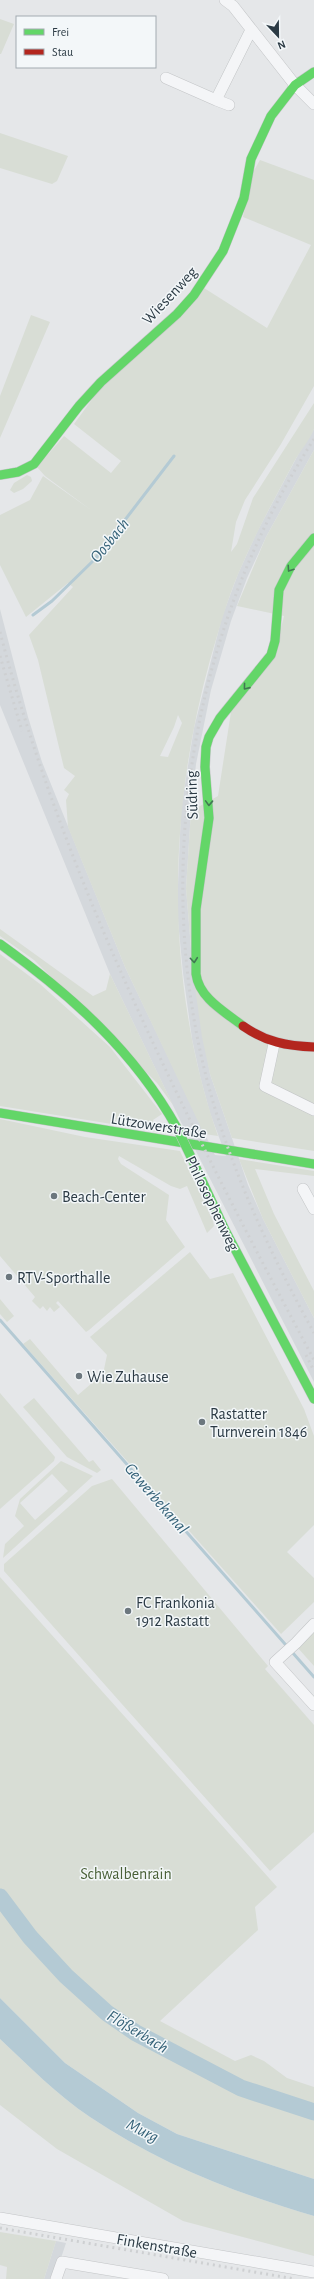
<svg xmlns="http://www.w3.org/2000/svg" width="314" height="2279" viewBox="0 0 314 2279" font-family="'Alegreya Sans',sans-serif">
<rect width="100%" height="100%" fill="#e5e7e9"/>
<path fill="#d4d8dc" d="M314 429V450L266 537 247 578 231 621 211 690 196 764 191 811 186 888 193 973 210 1074 248 1185 263 1219 314 1318V1382L180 1120 110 974 0 705V609L28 717 42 762 125 967 215 1155 226 1156 210 1113 200 1076 192 1039 183 973 177 910 181 810 194 728 222 617 238 574 257 532 299 453Z
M56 2241 66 2243 54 2279H44Z"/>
<path fill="#d8ddd5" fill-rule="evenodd" d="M0 19 14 24 1 54H0Z
M0 133 68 156 57 181 52 184 0 168Z
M260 160 314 180V386L281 444 245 500 236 522 231 552 237 544 253 498 314 403C314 410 314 422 314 429 310 440 299 452 294 462 275 498 255 534 239 572 227 600 219 630 210 660 167 815 165 983 218 1136L204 1134 125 967 68 827 66 800 69 794 64 790 75 776 64 768 38 660 29 635 73 587 68 583 26 617 0 565V515L30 500 43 476 91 510 45 476 37 467 64 436 111 473 121 461 74 424 96 394 204 288 267 328 311 245 243 217 252 174ZM178 715 182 723 168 757 160 756 174 727Z
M31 315 50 322 0 438V396Z
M314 450V1151L232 1138 210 1074 202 1037 193 973 186 888 191 811 218 796 231 712 274 657 284 616 237 606 266 537Z
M27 475 31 477 32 481 23 489 14 493 10 490 14 483Z
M0 929 93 996 106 990 110 974 173 1105 157 1083 34 960 0 936Z
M0 954 40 984 110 1047 162 1114 153 1120 154 1126 115 1119 118 1125 0 1106Z
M0 1119 85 1137 180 1151 213 1221 214 1226 207 1233 187 1186 180 1189 171 1186 119 1156 118 1159 121 1164 169 1195 166 1220 185 1247 89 1330 86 1332 58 1301 56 1303 60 1307 54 1312 50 1307 47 1311 43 1306 40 1309 32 1301 35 1297 0 1256Z
M239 1159 314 1171V1176L255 1169 274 1214 314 1291V1318L263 1219Z
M190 1252 210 1279 233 1273 304 1409 314 1436V1525L287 1552 314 1578V1602L281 1634 23 1344 30 1339 78 1395 99 1377 102 1379 107 1355 90 1337Z
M0 1299 14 1316 7 1322 0 1314Z
M0 1393 55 1457 54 1461 0 1509Z
M34 1398 89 1462 93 1460 101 1470 97 1473 67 1457 23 1407Z
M61 1461 93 1476 3 1558 5 1544 24 1526 15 1516 20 1499ZM52 1474 68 1491 35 1520 20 1503Z
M112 1479 268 1666 265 1669 314 1725V1832L270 1871 4 1571V1564L92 1486Z
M0 1577 277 1887 255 1907 258 1930 160 2021 235 2061 251 2055 264 2061 287 2078 314 2087V2179L177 2134 138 2113 65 2063 0 1998V1902L27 1938 63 1977 104 2015 123 2028 188 2065 124 2022 68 1974 33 1934 0 1890Z
M314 1631V1666L297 1647Z
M0 2039C29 2066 57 2095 90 2117 158 2163 235 2193 314 2216V2256L183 2221 57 2149 0 2105Z
M0 2232 56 2241 44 2279H6L7 2267 0 2265Z"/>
<path fill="#b4cad4" d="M0 1998 65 2063 138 2113 177 2134 314 2179V2216C235 2193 158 2163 90 2117 57 2095 29 2066 0 2039Z"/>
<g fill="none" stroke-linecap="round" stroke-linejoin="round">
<path stroke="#b4cad4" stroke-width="3" d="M33 615 52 601 95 559 174 456
M0 1320 314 1677"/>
<path stroke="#b4cad4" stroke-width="17" d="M0 1897 30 1937 66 1976 107 2013 136 2033 241 2088 314 2112"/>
<defs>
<path id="street" d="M225 0 233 6 295 85 314 104
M166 78 216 100 251 30
M216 100 229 105
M274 1044 265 1086 314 1110
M303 1189 314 1209
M314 1624 296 1643 275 1662 314 1705
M0 2218 314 2272
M56 2279 62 2262 163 2279"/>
<path id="fast" d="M0 475 18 472 34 464 79 406 101 382 177 314 194 295 223 251 244 198 251 159 271 116 295 85 314 72
M0 944C71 995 134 1051 177 1128
M243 1026C225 1012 199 998 196 974V909L209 818 205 767 206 747 209 737 220 718 271 655 275 641 279 590 291 566 314 538
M0 1113 314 1164
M191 1157 225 1230 314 1399"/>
<path id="jam" d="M243 1026C266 1042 287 1046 314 1047"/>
</defs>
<use href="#street" stroke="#c3c5c7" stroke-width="12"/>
<use href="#fast" stroke="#c3c5c7" stroke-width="10"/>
<use href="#jam" stroke="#c3c5c7" stroke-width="10"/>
<use href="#street" stroke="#f4f5f7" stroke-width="11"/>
<use href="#fast" stroke="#63d668" stroke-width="9"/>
<use href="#jam" stroke="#b3261e" stroke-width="9"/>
<path stroke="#ced0d2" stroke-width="3" stroke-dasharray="2 4" stroke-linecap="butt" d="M314 439C194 624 152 862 206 1076 229 1167 269 1251 314 1333
M0 632C67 889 190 1127 314 1360
M0 656 22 731
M306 1355 314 1371
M0 2228 295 2279"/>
<defs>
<path id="fast-bridge" d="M177 1128 191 1157"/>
</defs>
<use href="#fast-bridge" stroke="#c3c5c7" stroke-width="10" stroke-linecap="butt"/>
<use href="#fast-bridge" stroke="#63d668" stroke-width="9"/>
</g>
<defs><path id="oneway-chevron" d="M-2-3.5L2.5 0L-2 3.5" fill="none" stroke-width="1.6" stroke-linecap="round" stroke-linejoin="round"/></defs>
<g stroke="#417852">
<use href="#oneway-chevron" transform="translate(290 569) rotate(124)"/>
<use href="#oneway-chevron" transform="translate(246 687) rotate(129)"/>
<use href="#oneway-chevron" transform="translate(209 803) rotate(92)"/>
<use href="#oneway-chevron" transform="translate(194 960) rotate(85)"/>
</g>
<g fill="#6c777e" stroke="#f3f7f9" stroke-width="1.5">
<circle cx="54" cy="1196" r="4"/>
<circle cx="9" cy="1277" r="4"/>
<circle cx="79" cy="1376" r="4"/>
<circle cx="202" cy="1422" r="4"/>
<circle cx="128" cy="1611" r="4"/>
</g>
<g text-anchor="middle" stroke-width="3" stroke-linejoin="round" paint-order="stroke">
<g font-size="16" fill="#2b3a44" stroke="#f3f7f9">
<text transform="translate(169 295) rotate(-47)" y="6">Wiesenweg</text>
<text transform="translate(191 795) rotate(-92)" y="6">Südring</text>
<text transform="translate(159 1125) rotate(9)" y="6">Lützowerstraße</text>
<text transform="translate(213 1203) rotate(64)" y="6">Philosophenweg</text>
<text transform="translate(157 2245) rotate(10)" y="6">Finkenstraße</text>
</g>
<g font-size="16" fill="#2b3a44" stroke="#f3f7f9" text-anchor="start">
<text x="62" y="1202">Beach-Center</text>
<text x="17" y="1283">RTV-Sporthalle</text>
<text x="87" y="1382">Wie Zuhause</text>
<text x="210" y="1419">Rastatter<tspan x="210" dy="18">Turnverein 1846</tspan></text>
<text x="136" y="1608">FC Frankonia<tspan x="136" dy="18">1912 Rastatt</tspan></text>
</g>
<g font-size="16" fill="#496038" stroke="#f3f7f9">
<text x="126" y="1879">Schwalbenrain</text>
</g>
<g font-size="17" font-style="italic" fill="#356278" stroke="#f3f7f9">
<text transform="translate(109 540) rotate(-51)" y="6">Oosbach</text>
<text transform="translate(157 1498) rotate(49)" y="6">Gewerbekanal</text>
<text transform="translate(138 2031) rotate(31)" y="6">Flößerbach</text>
<text transform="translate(143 2130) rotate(27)" y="6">Murg</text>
</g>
</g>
<rect x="16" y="16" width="140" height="52" fill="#f3f7f9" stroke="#a3abb1"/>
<rect x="24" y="29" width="20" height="6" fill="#63d668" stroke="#a3abb1"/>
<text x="52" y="36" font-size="12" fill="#2b3a44">Frei</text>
<rect x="24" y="49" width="20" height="6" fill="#b3261e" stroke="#a3abb1"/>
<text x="52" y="56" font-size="12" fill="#2b3a44">Stau</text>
<g transform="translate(278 36) rotate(158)" stroke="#f3f7f9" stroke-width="3" paint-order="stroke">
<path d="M0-3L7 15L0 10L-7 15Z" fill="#2b3a44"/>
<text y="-6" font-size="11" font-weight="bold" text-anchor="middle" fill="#2b3a44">N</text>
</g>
</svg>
